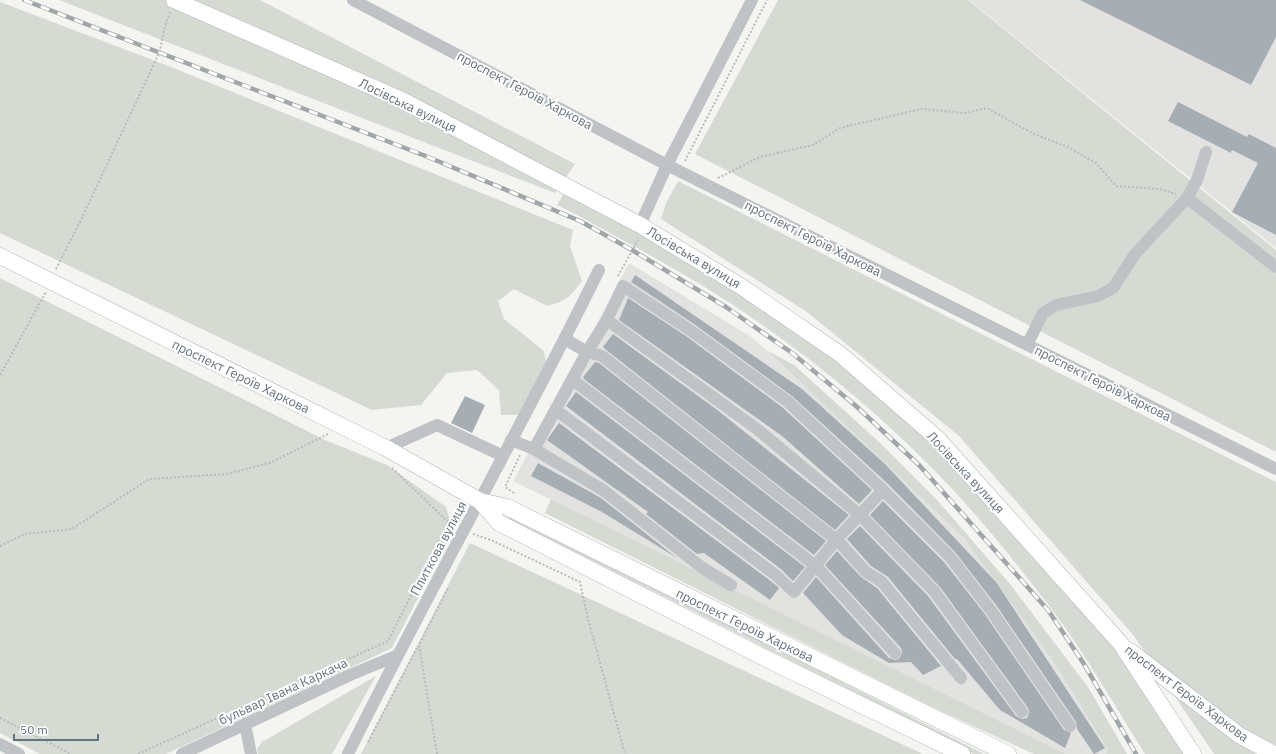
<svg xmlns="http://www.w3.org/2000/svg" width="1276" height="754" viewBox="0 0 1276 754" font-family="'IBM Plex Sans',sans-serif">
<rect width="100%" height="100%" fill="#f4f4f1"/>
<path fill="#e2e3e1" d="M969 0H1276V248L1186 175Z
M629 263 750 336 847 418 1003 578 1108 750 1106 754H1066L513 481Z"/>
<path fill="#d5dbd2" d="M59 0H260L575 164 555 193Z
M778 0H968L1276 250V452L695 154Z
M0 2 166 65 573 230 570 246 582 281C570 297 566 301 547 306L514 289 498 301 504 319 544 351 546 362 519 415H501L499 390 477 370 447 373 421 405 372 410 0 233Z
M678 181 1276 482V754H1214L1134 636 959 436 807 312 661 219 666 203Z
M564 193 623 220 775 312 914 423 1096 621 1189 754H1145C1114 705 1085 653 1050 607 1013 559 974 510 931 467 880 415 821 366 761 324 703 283 641 250 579 216L557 205Z
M0 278 325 440 387 465 446 507 453 531 392 648 166 754H40L0 733Z
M768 351 794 365 878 441 937 500 1010 584 1088 687 1127 754H1106L1108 750 1052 659 964 538Z
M551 499 1066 754H1034L934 708 545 513Z
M509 516 689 604 984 754H974L687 608 507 519Z
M470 543 923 754H361Z
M376 676 332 754H258L257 749 262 742Z"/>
<path fill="#a7aeb3" d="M1080 0H1276V37L1251 85Z
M1178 102 1247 137 1249 134 1276 148V235L1232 212 1258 163 1232 150 1231 153 1168 121Z
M635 275 802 389 885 464 996 582 1105 748 1094 754 1077 729 1076 722 996 605 955 552 888 484 792 396 694 324 631 282Z
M628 298 686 336 782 407 872 490 859 504 782 436 619 320Z
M613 334 716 409 849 515 835 530 605 349 603 347Z
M595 362 599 363 826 541 814 555 585 380 583 377Z
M576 392 805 567 793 581 782 570 566 406Z
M465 396 485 405 472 433 451 423Z
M559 423 772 582 779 588 770 600 704 553 697 554 646 514 648 512 547 440Z
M538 463 601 498 677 558 602 512 531 476Z
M883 501 944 562 984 613 1064 730 1071 733 1065 748 1000 710 957 659H955L888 577 871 566 847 539 860 526 928 596 1016 716 1022 719 1027 718 1029 712 1028 708 940 587 870 515Z
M837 551 861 577 877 588 941 666 923 675 911 662 889 663 842 635 803 593 816 577 889 658 896 660 900 658 902 652 901 648 825 565Z"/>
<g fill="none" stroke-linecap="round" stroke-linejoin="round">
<defs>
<path id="major" d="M174 0 402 100 640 225 742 287 840 354 938 439 1121 644 1193 754
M0 256 386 448 480 501 499 523 775 663 962 754
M480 501 507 507 1008 754
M1130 651 1239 735 1274 754"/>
</defs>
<use href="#major" stroke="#b3b6b9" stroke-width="17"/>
<path stroke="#b9bbbd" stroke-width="2" stroke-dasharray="2 2" stroke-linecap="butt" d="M685 161 767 0
M718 178 760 157 813 145 840 128 921 109 965 113 987 108 1034 134 1068 147 1096 163 1116 186 1160 189 1176 194
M56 269 81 220 160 51 164 30 170 12
M618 276 638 240
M0 375 46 292
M392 468 448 522 455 525
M514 493 505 487 520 455
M473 534 491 540 580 582 588 619 625 754
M0 546 25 534 72 529 149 479 226 474 270 463 328 434
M0 718 71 754
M368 742 418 646
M138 754 388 641 448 522
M437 754 419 645 448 588"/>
<path stroke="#bfc3c6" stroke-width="12" d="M353 0 667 165 1276 469
M1187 198 1276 267
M640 225 667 165 752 0
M607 320 757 429 860 515 934 591 1022 712
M565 339 587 352 602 356 839 542 866 572 882 582 961 678
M1027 345 1043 313 1056 305 1098 296 1113 288 1135 254 1187 198 1197 180 1206 152
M573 380 816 566 895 653
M556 410 777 576 794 592 836 540 883 490
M511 440 534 449 587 352 607 320 623 286 690 330 787 401 883 490 950 557 990 609 1070 726
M386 448 437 425 503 456
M534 449 603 490 704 569 731 585
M245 724 251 754
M0 744 19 754
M182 754 350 675 396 656
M348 754C428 591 519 433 599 270"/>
<use href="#major" stroke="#fff" stroke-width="16"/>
<defs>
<path id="rail" d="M24 0 428 157 580 221 632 250 726 307 792 353 856 406 919 465 1048 610 1084 664 1136 754"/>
</defs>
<use href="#rail" stroke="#a1a6aa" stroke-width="4.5"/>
<use href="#rail" stroke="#fff" stroke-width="3" stroke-dasharray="9" stroke-linecap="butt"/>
</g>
<g text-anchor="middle" stroke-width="4" stroke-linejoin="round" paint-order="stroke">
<g font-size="13" fill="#65737f" stroke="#fff">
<text transform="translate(525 90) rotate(28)" y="5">проспект Героїв Харкова</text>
<text transform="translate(408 105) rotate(26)" y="5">Лосівська вулиця</text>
<text transform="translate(813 238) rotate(27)" y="5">проспект Героїв Харкова</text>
<text transform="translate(694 257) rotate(31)" y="5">Лосівська вулиця</text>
<text transform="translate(241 376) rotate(26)" y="5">проспект Героїв Харкова</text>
<text transform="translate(1103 383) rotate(27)" y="5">проспект Героїв Харкова</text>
<text transform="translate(966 472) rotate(47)" y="5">Лосівська вулиця</text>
<text transform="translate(438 548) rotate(-62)" y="5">Плиткова вулиця</text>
<text transform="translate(745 625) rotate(26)" y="5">проспект Героїв Харкова</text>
<text transform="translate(283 691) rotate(-25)" y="5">бульвар Івана Каркача</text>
<text transform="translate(1187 693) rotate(37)" y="5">проспект Героїв Харкова</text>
</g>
</g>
<path d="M14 734v6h84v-6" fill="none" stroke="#65737f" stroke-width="2"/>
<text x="20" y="734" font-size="12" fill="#65737f" stroke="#ffffff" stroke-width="3" paint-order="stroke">50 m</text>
</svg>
